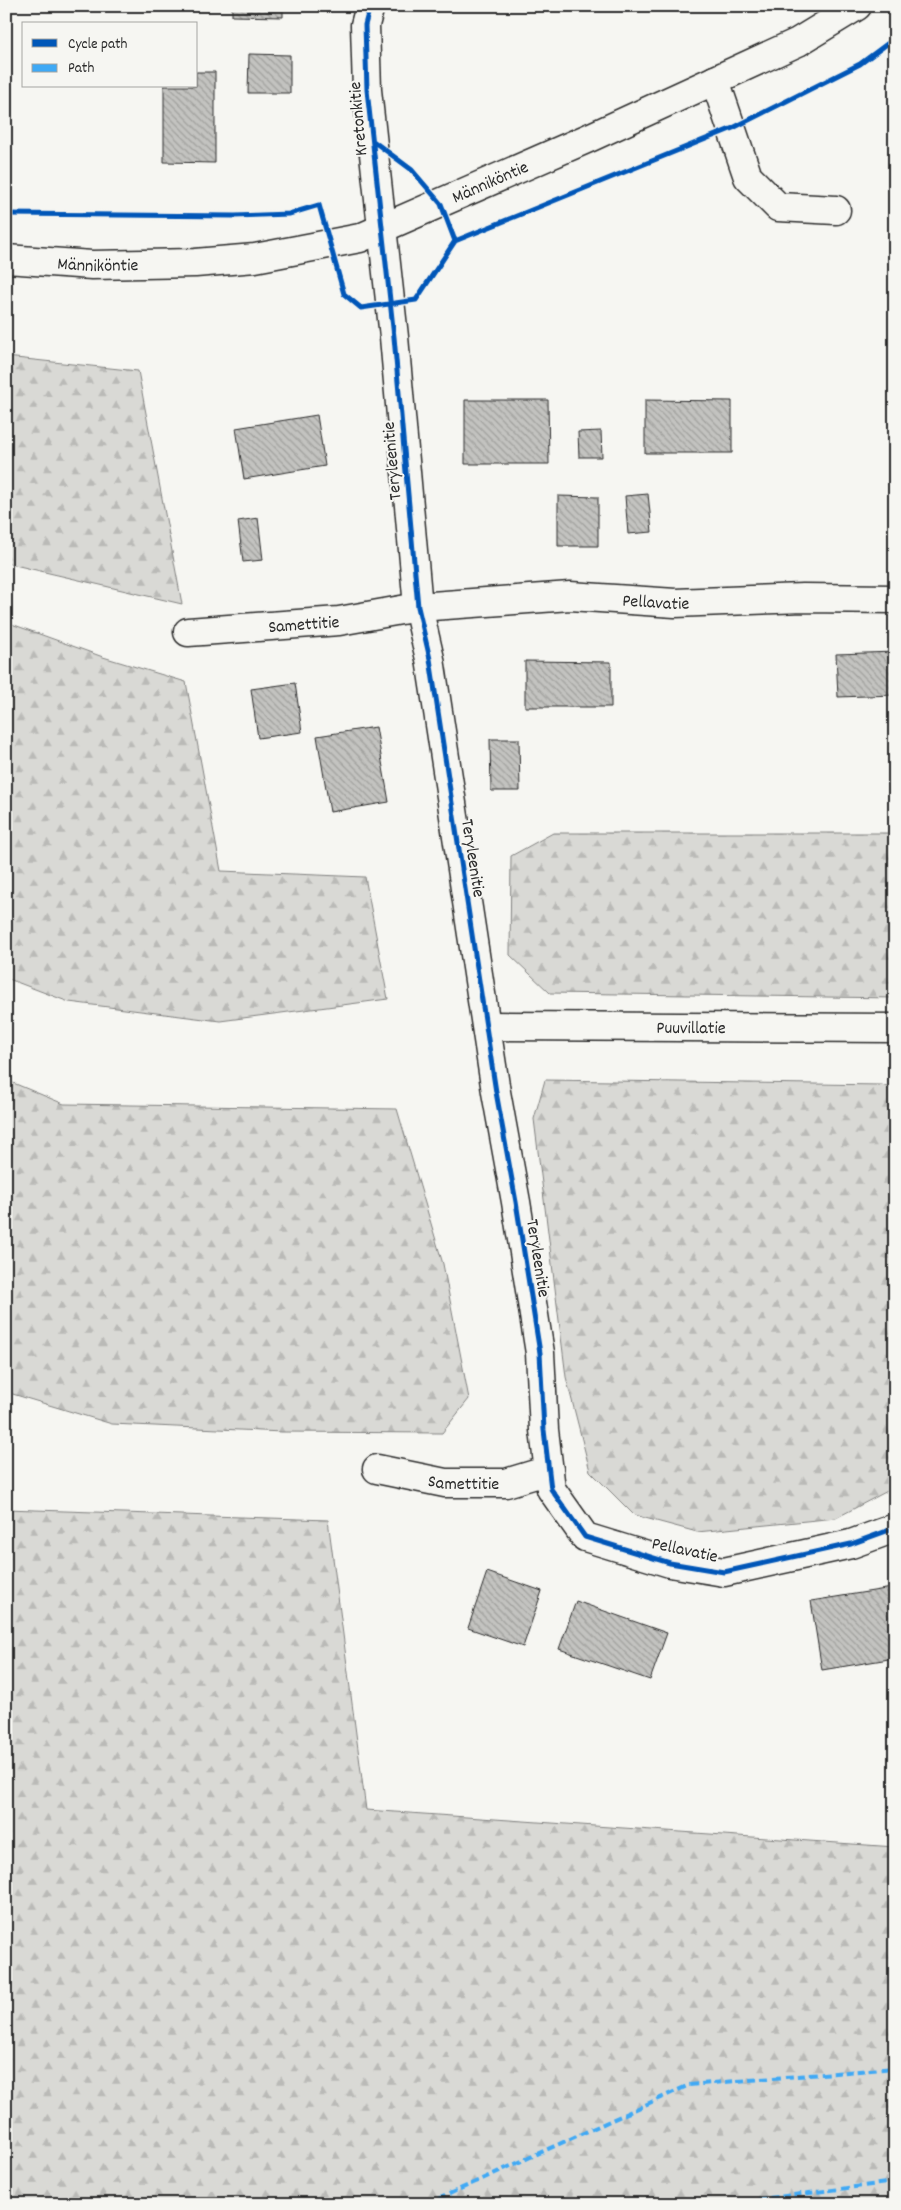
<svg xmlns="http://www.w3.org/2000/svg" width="901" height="2210" viewBox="0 0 901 2210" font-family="Dekko,sans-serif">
<defs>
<pattern id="forest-firs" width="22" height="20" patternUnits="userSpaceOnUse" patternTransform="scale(1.25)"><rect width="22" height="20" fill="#d9d9d5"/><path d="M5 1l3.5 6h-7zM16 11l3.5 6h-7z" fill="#babab7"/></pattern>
<pattern id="building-back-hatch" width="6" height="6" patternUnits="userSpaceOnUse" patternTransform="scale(1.25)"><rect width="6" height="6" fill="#c3c3c0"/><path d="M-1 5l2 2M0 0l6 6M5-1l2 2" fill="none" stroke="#9f9f9c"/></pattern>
</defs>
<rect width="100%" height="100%" fill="#f6f6f2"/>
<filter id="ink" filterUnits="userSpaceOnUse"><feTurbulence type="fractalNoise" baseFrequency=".02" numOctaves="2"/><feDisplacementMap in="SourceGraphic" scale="10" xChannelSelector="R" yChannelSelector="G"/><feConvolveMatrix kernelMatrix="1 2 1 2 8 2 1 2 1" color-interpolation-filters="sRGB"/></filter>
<g filter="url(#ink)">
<path fill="url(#forest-firs)" stroke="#828280" d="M6 357 138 371 182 604 6 563Z
M6 622 103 657 186 682 221 871 365 877 388 999 220 1021 69 1002 6 978Z
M553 833H895V998L550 993 510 955 511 856Z
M6 1080 64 1104 397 1109 443 1264 469 1399 442 1433 282 1432 112 1424 6 1392Z
M545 1080 882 1085 895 1090V1487L836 1518 697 1532 634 1515 590 1471 566 1377 534 1119Z
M6 1509 328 1520 366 1810 895 1847V2204H6Z"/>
<path fill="url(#building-back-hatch)" stroke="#2b2b2b" d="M232 6H283V17L232 16Z
M249 54 290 55V93H248Z
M196 72H215V163L164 162V86H196Z
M465 400H548L549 464H465Z
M645 400 732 401V453H645Z
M317 415 325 466 244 479 236 428Z
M601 431 602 457H579L578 432Z
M648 494 652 532 628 534 625 496Z
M558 496 598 497V546H558Z
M258 518 263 560 243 562 238 521Z
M895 652V695L838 697 836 654Z
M525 661 611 662V707H525Z
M295 683 302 732 258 738 251 689Z
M376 727 389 802 330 812 317 736Z
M490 739H519L520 791H491Z
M487 1572 542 1591 523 1647 468 1628Z
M892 1588 895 1608V1658L822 1670 811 1601Z
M576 1601 667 1633 650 1680 559 1649Z"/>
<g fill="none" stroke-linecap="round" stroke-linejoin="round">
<defs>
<g id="minor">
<path d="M370 6 365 25 367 90 394 337 418 607 430 659 496 1092 516 1202 540 1353 544 1430 551 1489 585 1537 670 1563 724 1572 851 1544 895 1528"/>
<path d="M715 80 748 177 778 207 836 210"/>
<path id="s1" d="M6 259 92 265 195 263 255 258 360 238 591 137 798 42 857 6"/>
<path id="s2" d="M188 632 339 621 418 607 570 596 675 603 803 598 895 599"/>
<path id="s3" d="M487 1026 895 1028"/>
<path id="s4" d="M377 1469 445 1483H506L549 1470"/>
</g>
</defs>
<use href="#minor" stroke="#2b2b2b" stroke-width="31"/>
<use href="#minor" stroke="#f6f6f2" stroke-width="28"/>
<path stroke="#3fa9f5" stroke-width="4" stroke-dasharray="8 4" stroke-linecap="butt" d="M427 2204 689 2085 895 2068
M722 2204 895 2182"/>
<defs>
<path id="cycleway" d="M370 6 365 25 367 90 394 337 418 607 430 659 496 1092 516 1202 540 1353 544 1430 551 1489 585 1537 670 1563 724 1572 851 1544 895 1528
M373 141 412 170 441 204 455 241
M6 214 235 216 289 214 319 205 344 294 361 308 416 300 455 241 733 128 860 64 895 38"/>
</defs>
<use href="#cycleway" stroke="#f6f6f2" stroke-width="8"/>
<use href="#cycleway" stroke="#0057b8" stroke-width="5"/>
</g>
</g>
<g text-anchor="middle" stroke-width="4" stroke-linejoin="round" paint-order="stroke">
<g font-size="18" fill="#2b2b2b" stroke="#f6f6f2">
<text transform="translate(357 119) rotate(-95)" y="6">Kretonkitie</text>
<text dy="6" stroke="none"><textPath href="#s1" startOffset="498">Männiköntie</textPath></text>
<text dy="6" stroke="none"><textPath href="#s1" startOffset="92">Männiköntie</textPath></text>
<text transform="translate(391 461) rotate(-95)" y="6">Teryleenitie</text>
<text dy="6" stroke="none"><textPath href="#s2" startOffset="470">Pellavatie</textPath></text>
<text dy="6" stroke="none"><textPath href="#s2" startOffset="116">Samettitie</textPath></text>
<text transform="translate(474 858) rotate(81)" y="6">Teryleenitie</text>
<text dy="6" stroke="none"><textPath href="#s3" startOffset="204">Puuvillatie</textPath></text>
<text transform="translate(539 1258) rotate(81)" y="6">Teryleenitie</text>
<text dy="6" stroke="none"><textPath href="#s4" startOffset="88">Samettitie</textPath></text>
<text transform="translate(685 1549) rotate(12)" y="6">Pellavatie</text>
</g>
</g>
<rect width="901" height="2210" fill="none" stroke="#f6f6f2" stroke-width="25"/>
<rect x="12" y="12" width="876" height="2185" fill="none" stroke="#2b2b2b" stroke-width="2" filter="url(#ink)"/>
<rect x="22" y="22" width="175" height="65" fill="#f6f6f2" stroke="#a5a5a2"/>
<rect x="32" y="39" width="25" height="8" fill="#0057b8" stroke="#a5a5a2"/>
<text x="68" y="48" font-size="15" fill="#2b2b2b">Cycle path</text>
<rect x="32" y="64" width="25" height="8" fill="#3fa9f5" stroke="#a5a5a2"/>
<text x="68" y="72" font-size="15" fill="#2b2b2b">Path</text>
</svg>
